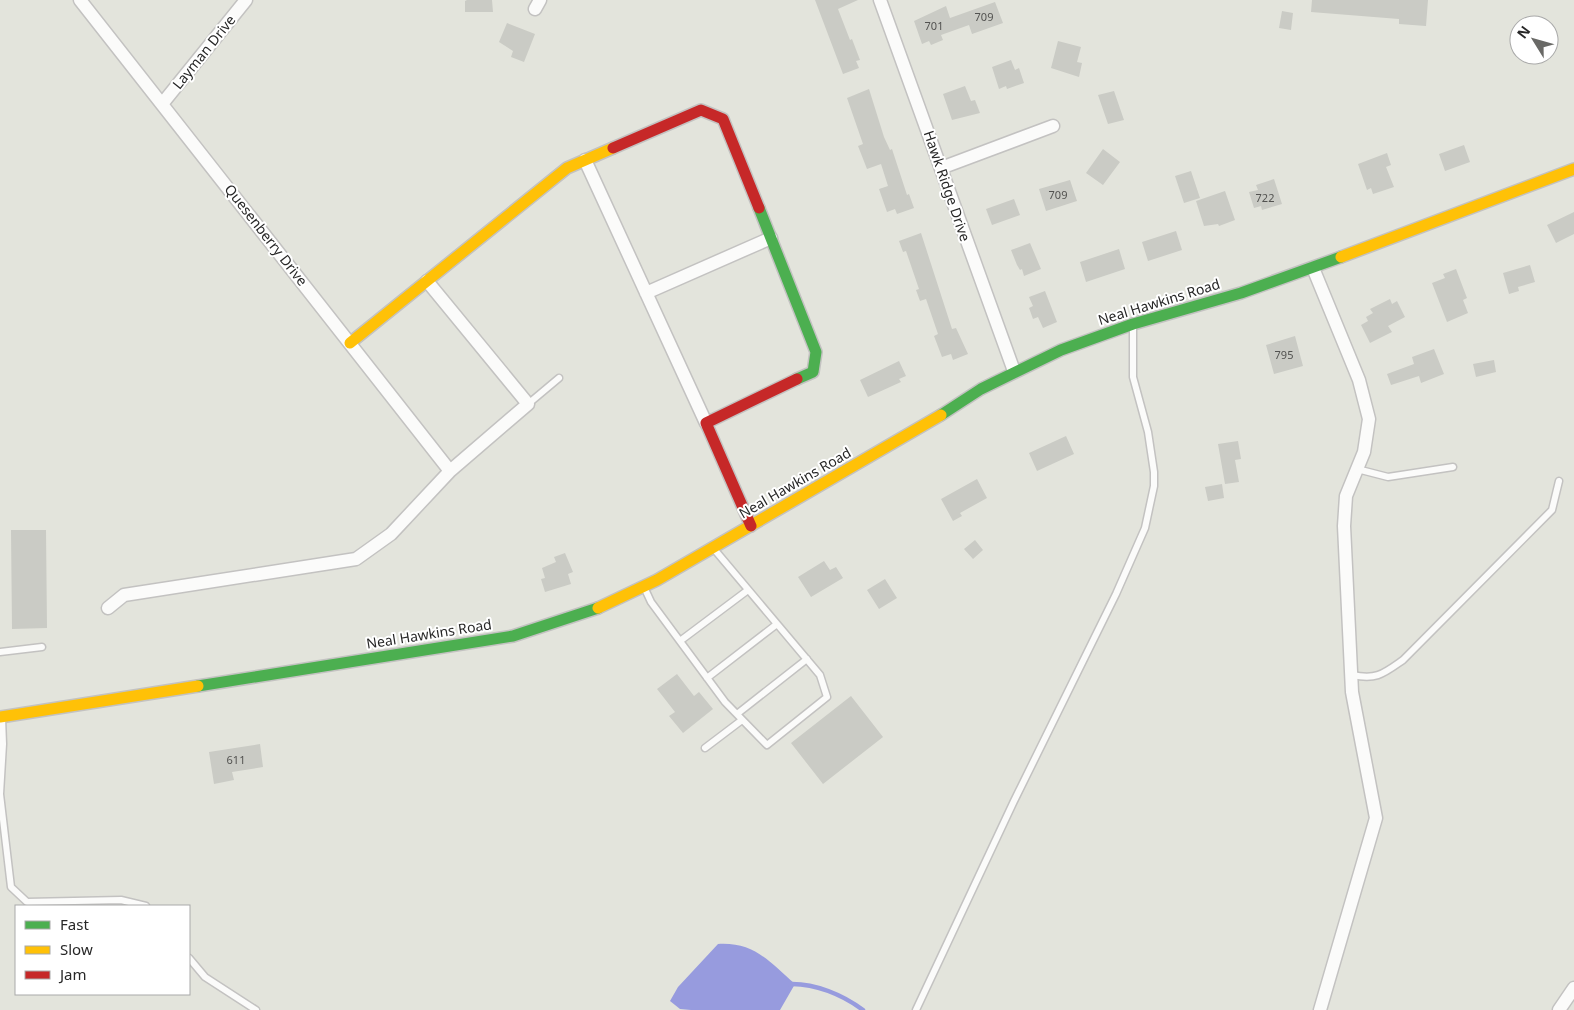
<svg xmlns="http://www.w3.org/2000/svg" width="1574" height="1010" viewBox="0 0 1574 1010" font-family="'Noto Sans',sans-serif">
<rect width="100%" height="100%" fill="#e3e4dc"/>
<path fill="#979bde" d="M718 944C754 942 769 961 795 984L780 1010H691L680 1009 670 1001 678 987Z"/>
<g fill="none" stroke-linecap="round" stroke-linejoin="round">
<path stroke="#979bde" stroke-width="4.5" d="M789 984C815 983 843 995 863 1010"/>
</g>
<path fill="#cacbc5" d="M467 0H492L493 12H465V1Z
M815 0H858L838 9 850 40 852 39 860 60 856 61 859 68 843 74Z
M1312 0H1428L1426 26 1399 24V19L1311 12Z
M995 2 1003 23 972 34 969 25 941 35 943 40 931 45 929 41 922 44 914 21 946 6 950 18Z
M1282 11 1293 13 1291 30 1279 28Z
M507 23 535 34 524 62 511 57 513 51 499 42Z
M1058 41 1081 47 1077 62 1082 63 1079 77 1051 68Z
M1011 60 1015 70 1019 68 1024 83 1007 89 1006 86 999 89 992 67Z
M965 86 971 101 975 100 980 113 952 120 943 94Z
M869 89 884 137 890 150 892 149 907 195 909 194 914 208 897 214 895 209 887 212 879 189 888 186 881 164 867 169 858 146 863 144 847 98Z
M1114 91 1124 120 1108 124 1098 95Z
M1464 145 1470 162 1445 171 1439 154Z
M1103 149 1120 162 1103 185 1086 173Z
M1387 153 1391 165 1386 167 1394 187 1373 194 1371 188 1367 190 1358 164Z
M1191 171 1200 198 1184 203 1175 176Z
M1274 179 1282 204 1262 210 1261 206 1254 208 1249 192 1258 190 1256 185Z
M1070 180 1077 201 1046 211 1039 189Z
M1225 191 1235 220 1219 226 1218 224 1204 226 1196 201Z
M1014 199 1020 215 992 225 986 209Z
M1574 212V234L1556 243 1547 225Z
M1176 231 1182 250 1148 261 1142 242Z
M921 233 952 329 956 328 968 354 953 360 951 354 942 357 934 336 938 334 926 299 920 301 916 290 919 289 906 251 903 252 899 241Z
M1030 243 1041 269 1024 276 1022 269 1020 270 1017 265 1011 250Z
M1119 249 1125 269 1086 282 1080 262Z
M1530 265 1535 282 1518 287 1519 291 1509 294 1503 273Z
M1456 269 1467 298 1463 300 1468 313 1447 322 1432 283 1445 278 1443 274Z
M1045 291 1057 322 1043 328 1038 317 1033 319 1029 308 1033 306 1029 297Z
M1390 299 1392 304 1397 301 1405 317 1388 326 1392 332 1370 343 1361 325 1368 321 1366 317 1373 313 1370 309Z
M1295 336 1303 366 1274 374 1266 345Z
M1434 349 1444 374 1421 383 1419 376 1391 385 1387 374 1414 364 1412 357Z
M1494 360 1496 372 1476 377 1473 364Z
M899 361 906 376 899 379 901 382 868 397 860 380Z
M1066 436 1074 454 1037 471 1029 453Z
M1238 441 1241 459 1235 460 1239 482 1225 484 1218 444Z
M977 479 987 498 960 513 962 516 953 521 941 499Z
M1222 484 1224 498 1208 501 1205 487Z
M11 530H46L47 628 12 629Z
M975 540 983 550 973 559 964 549Z
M565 553 573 572 568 574 571 584 545 592 541 579 545 578 542 568 556 562 554 557Z
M824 561 830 570 836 567 843 578 811 597 798 577Z
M885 579 897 598 879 609 867 590Z
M677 674 694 696 699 692 713 709 683 733 669 716 675 712 657 689Z
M851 696 883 737 823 784 791 743Z
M260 744 263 767 232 772 234 780 214 784 209 752Z"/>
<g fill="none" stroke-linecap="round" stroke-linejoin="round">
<defs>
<path id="lane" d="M528 404 559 378
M1357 469 1388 477 1453 467
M644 587 651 602 725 702 767 745 827 697 820 675 714 549
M680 641 748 590
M0 652 42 647
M1352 675C1377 680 1383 674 1403 660L1552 510 1559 481
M707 678 777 624
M737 714 807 659
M2 718 3 744 0 794 11 887 27 902 121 900 146 906
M705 748 742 720
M189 958 205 977 256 1010
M916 1010 1014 801 1116 594 1145 528 1154 486V472L1148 432 1133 377V325"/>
<path id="street" d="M80 0 450 471
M880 0 1014 371
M535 9 540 0
M162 104 246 0
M585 160 706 423
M941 168 1053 126
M1313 268 1359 380 1369 419 1364 452 1346 496 1344 526 1352 692 1376 818 1320 1010
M646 293 771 238
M108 608 124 595 356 559 391 534 450 471 528 404 427 281
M1559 1010 1574 988"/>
<path id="fast" d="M759 208 816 352 813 372 797 379
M941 415 981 389 1061 350 1133 324 1241 293 1341 257
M198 686 513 636 598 608"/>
<path id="slow" d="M1341 257 1574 169
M350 343 567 168 613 148
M598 608 657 580 941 415
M0 717 198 686"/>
<path id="jam" d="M613 148 701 110 723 119 759 208
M751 526 706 423 797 379"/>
</defs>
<use href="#lane" stroke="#c3c2c1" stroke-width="9"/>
<use href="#street" stroke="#c3c2c1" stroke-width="15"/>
<use href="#fast" stroke="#c3c2c1" stroke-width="14"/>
<use href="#slow" stroke="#c3c2c1" stroke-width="14"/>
<use href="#jam" stroke="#c3c2c1" stroke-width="14"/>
<use href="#lane" stroke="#fbfbfa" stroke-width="6"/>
<use href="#street" stroke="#fbfbfa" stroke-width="12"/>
<use href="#fast" stroke="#4caf50" stroke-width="11"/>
<use href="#slow" stroke="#ffc107" stroke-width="11"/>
<use href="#jam" stroke="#c62828" stroke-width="11"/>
</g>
<g text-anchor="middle" stroke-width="4" stroke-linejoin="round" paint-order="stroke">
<g font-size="11" fill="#525250">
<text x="984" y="21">709</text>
<text x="934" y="30">701</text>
<text x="1058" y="199">709</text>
<text x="1265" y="202">722</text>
<text x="1284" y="359">795</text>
<text x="236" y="764">611</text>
</g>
<g font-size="14" fill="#272727" stroke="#fff">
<text transform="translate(204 52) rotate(-51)" y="5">Layman Drive</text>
<text transform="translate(947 186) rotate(71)" y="5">Hawk Ridge Drive</text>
<text transform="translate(266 235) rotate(52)" y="5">Quesenberry Drive</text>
<text transform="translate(1159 302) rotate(-17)" y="5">Neal Hawkins Road</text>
<text transform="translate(795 483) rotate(-30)" y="5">Neal Hawkins Road</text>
<text transform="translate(429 634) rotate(-9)" y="5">Neal Hawkins Road</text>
</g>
</g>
<rect x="15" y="905" width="175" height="90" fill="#ffffff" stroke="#a9a9a9"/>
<rect x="25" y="921" width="25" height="8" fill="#4caf50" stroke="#a9a9a9"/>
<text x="60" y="930" font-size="15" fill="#272727">Fast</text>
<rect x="25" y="946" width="25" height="8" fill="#ffc107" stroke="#a9a9a9"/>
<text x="60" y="955" font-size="15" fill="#272727">Slow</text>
<rect x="25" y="971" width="25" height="8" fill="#c62828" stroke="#a9a9a9"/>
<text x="60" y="980" font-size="15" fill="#272727">Jam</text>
<g transform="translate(1534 40) rotate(307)"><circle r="24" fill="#ffffff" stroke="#a9a9a9"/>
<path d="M0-4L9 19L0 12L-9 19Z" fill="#696966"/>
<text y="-8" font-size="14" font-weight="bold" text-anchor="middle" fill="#272727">N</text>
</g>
</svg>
